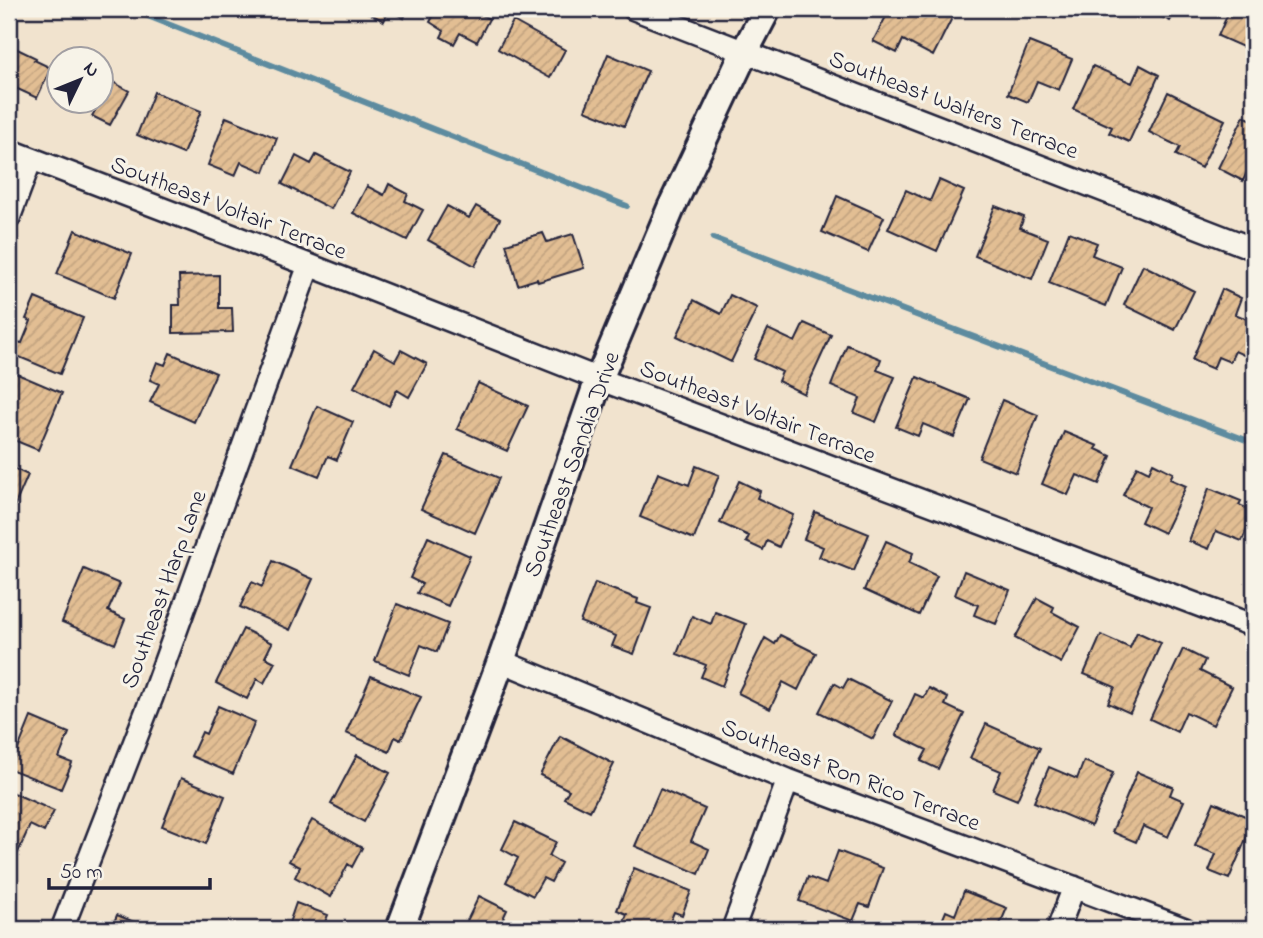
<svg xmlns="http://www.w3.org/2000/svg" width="1263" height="938" viewBox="0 0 1263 938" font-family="'Indie Flower',sans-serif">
<defs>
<pattern id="building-hatch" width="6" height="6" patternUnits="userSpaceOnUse" patternTransform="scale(1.75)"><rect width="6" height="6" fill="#e2be93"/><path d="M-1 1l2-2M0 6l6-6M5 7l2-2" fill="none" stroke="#c2a380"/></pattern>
</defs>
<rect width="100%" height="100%" fill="#f1e3ce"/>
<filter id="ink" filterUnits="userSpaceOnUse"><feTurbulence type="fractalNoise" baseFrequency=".0143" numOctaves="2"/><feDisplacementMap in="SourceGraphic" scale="14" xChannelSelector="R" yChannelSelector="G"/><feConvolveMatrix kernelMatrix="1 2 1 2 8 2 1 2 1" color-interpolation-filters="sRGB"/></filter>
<g filter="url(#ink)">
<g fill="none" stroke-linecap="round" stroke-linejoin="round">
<path stroke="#5d8b9f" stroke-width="6" d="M130 9 627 206
M713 238 1254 443"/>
</g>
<path fill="url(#building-hatch)" stroke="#22223b" stroke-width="2" d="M364 9H408L404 18 389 10 384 21 363 10Z
M437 9H471L489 19 477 42 460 33 454 44 441 37 444 31 430 22Z
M890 9H954L956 10 933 56 903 40 897 53 873 41Z
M1145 9H1177L1170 21Z
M1230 9H1254V36L1251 34 1245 48 1218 36Z
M513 21 565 50 550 78 498 49Z
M1029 42 1072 59 1059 90 1037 81 1028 102 1008 94Z
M9 45 36 58 34 60 51 68 37 98 9 85Z
M608 54 648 71 624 126 585 110Z
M1140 65 1159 75 1129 142 1109 133 1112 127 1073 109 1093 66 1132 83Z
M102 76 129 91 110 125 92 116 96 109 82 102H102Z
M154 92 201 111 183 154 137 135Z
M1168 92 1225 120 1201 168 1176 155 1180 147 1149 132Z
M1244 116 1254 121V179L1246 174 1243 181 1218 168Z
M226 117 277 138 264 172 241 162 235 176 208 165Z
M316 155 350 172 331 209 282 184 296 156 311 164Z
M939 180 964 191 937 251 888 229 906 190 930 201Z
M389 184 408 194 405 201 423 210 407 240 353 213 367 186 384 195Z
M837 196 884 217 868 252 822 232Z
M447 206 469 218 476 206 500 219 475 266 428 240Z
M995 206 1024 217 1020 228 1048 239 1032 279 975 256Z
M75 230 132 254 114 298 57 274Z
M1069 232 1097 243 1092 255 1122 267 1106 306 1049 283Z
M543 233 547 242 573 234 584 268 538 282 537 279 518 285 506 244Z
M1143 265 1194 291 1175 330 1124 305Z
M219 275V308H232L233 332 173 333V305H180L179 276Z
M1222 289 1241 298 1235 314 1254 322V343L1248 357 1235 351 1230 362 1218 357 1213 369 1192 360Z
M730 295 757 308 731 362 677 336 694 300 721 314Z
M35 298 83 318 60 374 12 354 17 342 22 343 31 321 26 319Z
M804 323 831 335 804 394 778 381 782 372 754 359 768 329 795 342Z
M847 345 881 359 877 370 895 377 876 422 854 413 860 398 831 386Z
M374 349 395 361 401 350 427 364 409 397 397 390 389 406 354 387Z
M170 353 216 373 194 422 150 402 159 384 150 380 157 362 165 365Z
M15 373 62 393 38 450 9 438V389Z
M917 377 970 399 954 437 923 424 918 436 896 427Z
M478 383 528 406 507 451 457 429Z
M1002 400 1038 415 1016 473 979 458Z
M317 406 353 422 337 460 328 456 319 476 292 465Z
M1064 432 1098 446 1096 449 1111 456 1099 484 1077 475 1068 495 1042 484Z
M446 455 499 478 475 533 421 509Z
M1153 463 1173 473 1170 479 1186 486 1164 533 1141 522 1148 507 1123 495 1137 466 1149 472Z
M9 466 28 475 9 519Z
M696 466 719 475 694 539 640 517 658 473 689 485Z
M739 481 760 491 757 498 793 515 779 547 767 541 763 550 746 542 749 536 720 523Z
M1209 488 1241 501 1239 505 1254 511 1242 541 1216 531 1209 549 1189 541Z
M815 512 869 534 854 571 819 557 823 547 804 539Z
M428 537 470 556 448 606 417 593 422 584 410 578Z
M886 541 913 553 909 563 937 576 919 615 864 590Z
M273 561 313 579 290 630 240 607 252 582 262 587Z
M84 569 120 584 108 611 125 619 115 644 62 622Z
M964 571 1010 590 996 624 974 615 978 605 955 595Z
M595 583 638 599 637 603 651 608 634 654 612 646 616 636 580 622Z
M1037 598 1054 607 1052 612 1080 627 1061 663 1015 638Z
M397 604 448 624 437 652 421 645 409 675 375 661Z
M715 612 746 624 722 686 701 677 706 665 677 654 692 616 711 624Z
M243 629 272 643 265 657 275 662 264 683 257 679 247 699 216 683Z
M1137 632 1161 643 1130 713 1108 703 1115 687 1084 674 1101 635 1130 648Z
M780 635 816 653 798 690 783 682 770 709 738 693 765 638 775 644Z
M1183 649 1205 660 1200 671 1232 687 1213 725 1186 712 1177 732 1150 719Z
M371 676 421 697 401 740 395 737 389 752 346 733Z
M848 679 892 701 873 739 819 712 834 683 843 688Z
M929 688 948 698 945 705 964 714 938 769 921 761 927 750 896 735 915 694 924 698Z
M218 706 255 722 233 774 191 756 202 732 206 734Z
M31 717 69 733 59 758 72 763 61 789 10 769Z
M986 724 1040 748 1017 800 993 790 1001 771 970 758Z
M560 736 614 764 590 811 564 798 569 790 540 775Z
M357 755 390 773 364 822 331 804Z
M1084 761 1113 773 1091 826 1034 802 1049 767 1077 779Z
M1137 772 1173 787 1170 795 1184 801 1168 837 1143 826 1136 842 1112 832Z
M181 778 225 796 206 844 162 826Z
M660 789 705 809 691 841 709 849 699 874 635 846Z
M9 791 54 811 44 832 30 825 16 857 9 854Z
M1214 802 1254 820 1229 879 1209 871 1216 854 1195 846Z
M312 820 362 848 352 867 348 864 331 897 295 877 300 867 289 861Z
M515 822 556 842 549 856 561 863 551 882 543 878 533 896 506 882 518 858 502 849Z
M838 851 883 868 869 907 860 904 853 921 799 901 808 877 826 884Z
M634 868 691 891 682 915 674 912 667 929H627L622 927 627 914 617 910Z
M964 891 1007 908 998 929 939 928 946 911 955 915Z
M479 896 507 910 499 927 504 929H463Z
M296 903 328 915 322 929H287Z
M117 915 151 929H111Z"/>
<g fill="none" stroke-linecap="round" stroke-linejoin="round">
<defs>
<path id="minor" d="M634 9 1254 249
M9 150 309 265 599 379 1254 626
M9 218 31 159
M501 661 788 780 1185 929
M62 929 152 697 309 265
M733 929 788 780
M1058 929 1074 887"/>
<path id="tertiary" d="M400 929 501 661 599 379 671 208 745 51 767 9"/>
</defs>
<use href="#minor" stroke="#22223b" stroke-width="26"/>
<use href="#tertiary" stroke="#22223b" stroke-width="32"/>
<use href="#minor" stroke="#f7f3e8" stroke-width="21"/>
<use href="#tertiary" stroke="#f7f3e8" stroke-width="26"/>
</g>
</g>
<g text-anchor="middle" stroke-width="6" stroke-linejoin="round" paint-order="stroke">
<g font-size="24" fill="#22223b" stroke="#f7f3e8">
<text transform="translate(954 104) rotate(21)" y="8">Southeast Walters Terrace</text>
<text transform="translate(229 207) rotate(21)" y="8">Southeast Voltair Terrace</text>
<text transform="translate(758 411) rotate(21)" y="8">Southeast Voltair Terrace</text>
<text transform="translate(571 464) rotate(-70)" y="8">Southeast Sandia Drive</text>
<text transform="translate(163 589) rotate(-70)" y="8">Southeast Harp Lane</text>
<text transform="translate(851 774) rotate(21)" y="8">Southeast Ron Rico Terrace</text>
</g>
</g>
<rect width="1263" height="938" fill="none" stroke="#f7f3e8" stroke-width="35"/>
<rect x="18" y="18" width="1228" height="903" fill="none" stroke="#22223b" stroke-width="2.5" filter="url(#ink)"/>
<g transform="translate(80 80) rotate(47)"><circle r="33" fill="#f7f3e8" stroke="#a29fa3" stroke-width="2"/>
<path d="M0-5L12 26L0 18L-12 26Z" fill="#22223b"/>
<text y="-10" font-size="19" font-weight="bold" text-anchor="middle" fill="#22223b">N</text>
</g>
<path d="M49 878v10h161v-10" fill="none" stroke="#22223b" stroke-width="3.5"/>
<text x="60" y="878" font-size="21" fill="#22223b" stroke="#f7f3e8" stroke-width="5" paint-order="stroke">50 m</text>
</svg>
